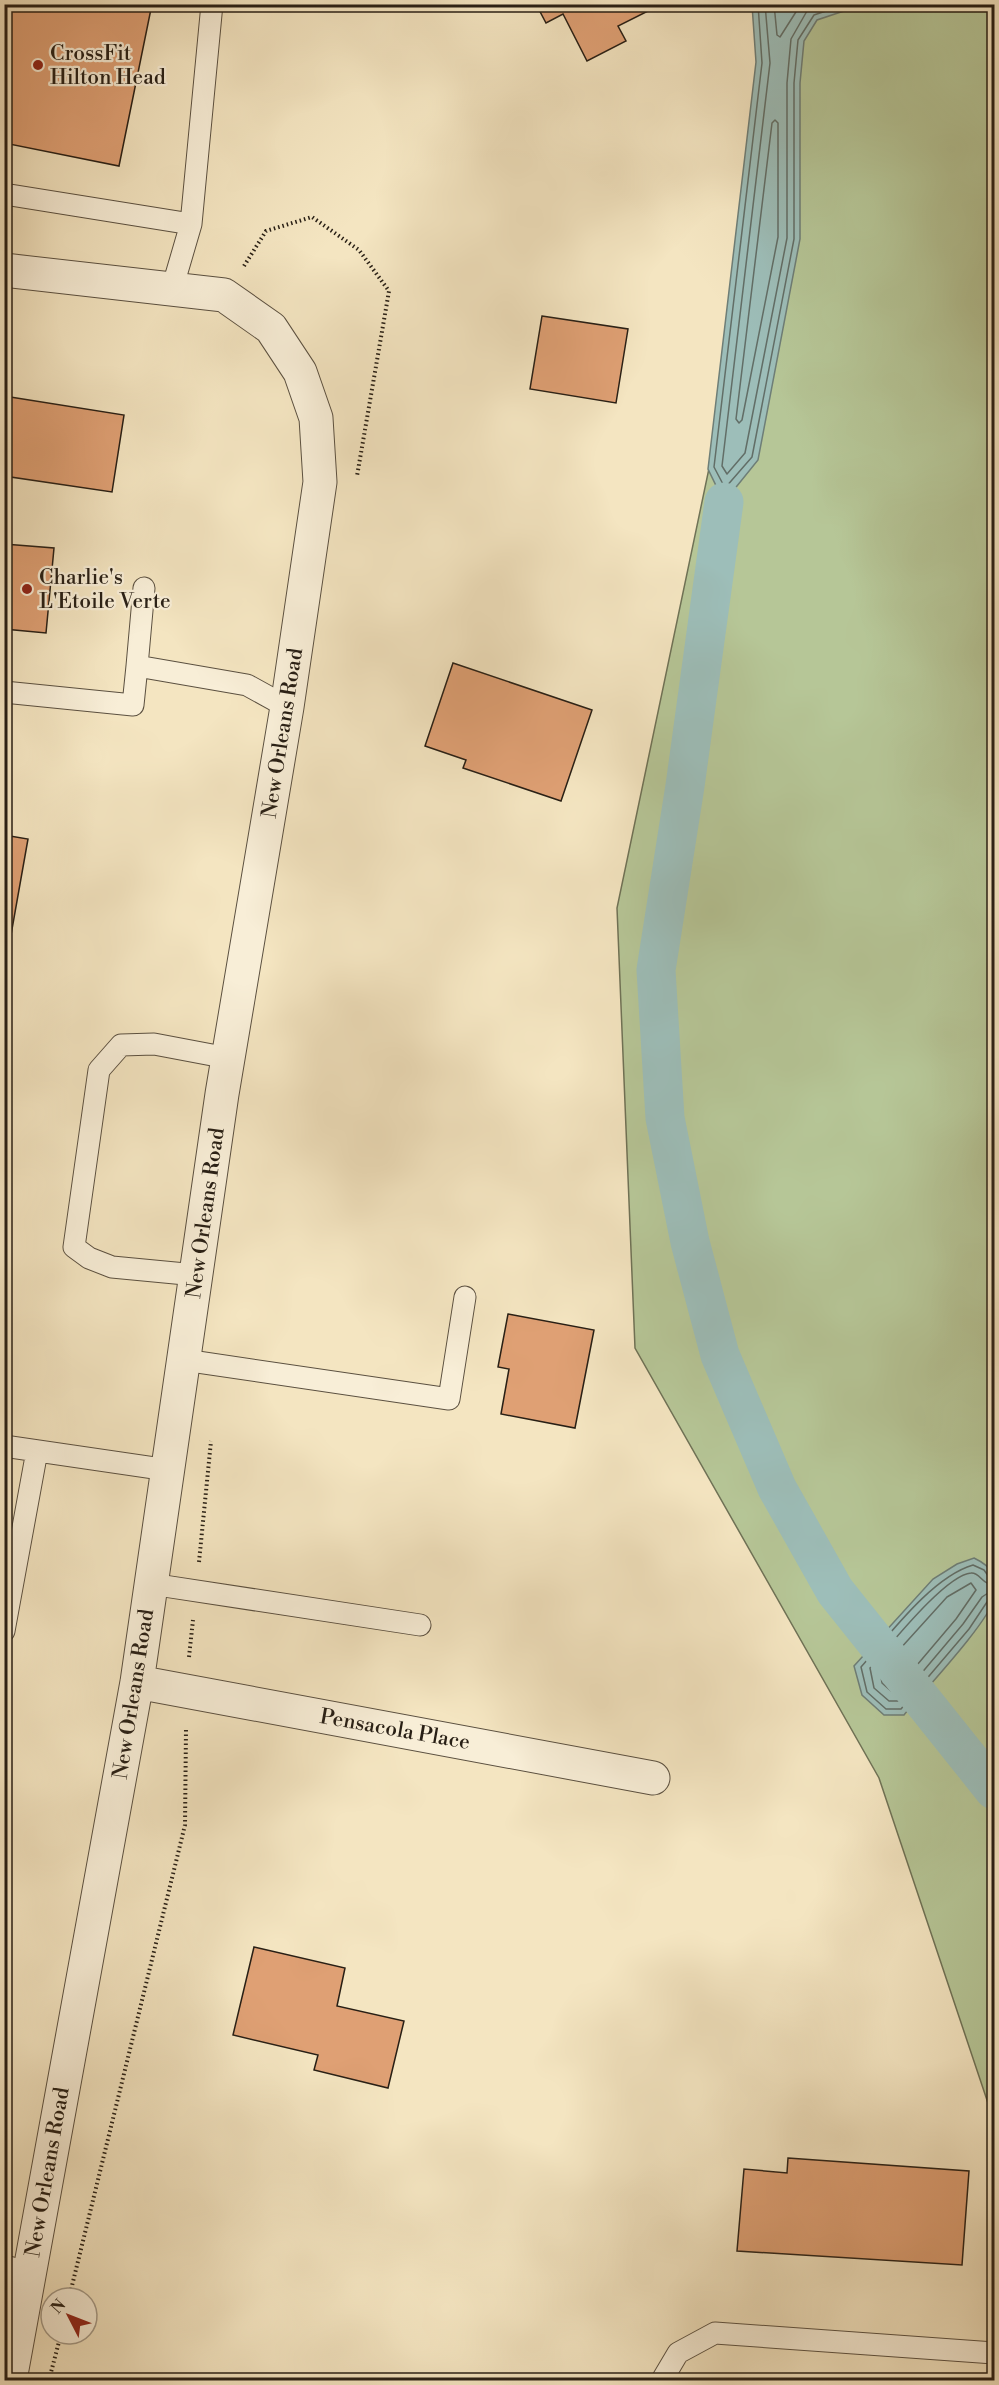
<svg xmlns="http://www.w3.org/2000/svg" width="999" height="2385" viewBox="0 0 999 2385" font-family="'Libre Bodoni',serif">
<rect width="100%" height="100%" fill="#f4e5c1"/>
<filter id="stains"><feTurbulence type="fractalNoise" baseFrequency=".00333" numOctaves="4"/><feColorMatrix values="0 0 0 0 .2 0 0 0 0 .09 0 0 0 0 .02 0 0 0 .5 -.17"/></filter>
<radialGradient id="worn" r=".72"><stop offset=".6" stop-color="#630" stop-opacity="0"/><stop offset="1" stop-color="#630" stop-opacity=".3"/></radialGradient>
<path fill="#b6c697" stroke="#6f7256" stroke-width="1.5" d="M806 5H994V2121L879 1778 635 1348 617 908Z"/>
<path fill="#9dbeb9" stroke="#6e7e77" stroke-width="1.5" d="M752 5H862L817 20 804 41 800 83V239L758 460 724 502 708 469 756 62Z
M974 1558C993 1567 998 1577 994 1598 991 1620 921 1694 904 1715H884L862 1695 854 1666 933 1579 957 1564Z"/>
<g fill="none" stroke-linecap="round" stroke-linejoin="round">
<path stroke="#626e67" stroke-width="1.5" d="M758 4 762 63 714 467 725 488 752 457 794 239V83L798 40 814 15 847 4
M765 4 770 63 722 466 727 474 745 453 787 238V83L791 39 807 11 821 4
M774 4 777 35 780 37 801 4
M775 120 778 123V237L742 420 739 423 736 419 772 123Z
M994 1578 989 1577 984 1570 973 1565C932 1577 890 1634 861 1667L867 1692 886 1709H901L969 1629 987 1602 994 1600
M971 1583 976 1590 956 1619 895 1691H891L882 1683 880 1671 947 1597Z
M994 1585C982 1585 980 1572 971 1573 945 1575 888 1648 870 1668L874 1688 889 1701H898L963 1624 982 1597 988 1593 994 1592"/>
<path stroke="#9dbeb9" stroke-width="39" d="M724 502 685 786 656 970 665 1118 690 1242 720 1355 777 1488 835 1591 994 1790"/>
</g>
<path fill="#dfa074" stroke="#281f15" stroke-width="1.5" d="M4 4H152L119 166 4 143Z
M536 4H660V5L618 26 626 41 587 61 563 14 546 23Z
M542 316 628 329 616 403 530 389Z
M4 396 124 415 112 492 4 476Z
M4 544 54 548 46 633 4 629Z
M453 663 592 710 561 801 463 768 466 760 425 746Z
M4 835 28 839 11 935 4 934Z
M508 1314 594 1330 575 1428 501 1414 509 1369 498 1367Z
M254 1947 345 1968 337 2006 404 2021 388 2088 314 2070 318 2055 233 2035Z
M788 2158 969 2171 962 2265 737 2251 744 2169 787 2173Z"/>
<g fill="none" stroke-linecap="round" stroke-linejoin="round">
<defs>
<path id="service" d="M4 194 191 224
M172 289 191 224 212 4
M137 666 144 588
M4 692 133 705 137 666 247 685 287 707
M196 1275 112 1267 89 1258 74 1247 99 1070 121 1045 154 1044 228 1058
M184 1360 449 1399 465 1297
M4 1446 168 1470
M151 1584 420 1625
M4 1631 37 1451
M4 2266 29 2272
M662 2380 678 2353 715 2333 994 2353"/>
<path id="minor" d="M4 270 224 295 271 328 300 372 316 418 320 482 287 707 222 1094 137 1682 10 2380
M137 1682 653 1778"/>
</defs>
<use href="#service" stroke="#5b5040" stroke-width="23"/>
<use href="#minor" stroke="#5b5040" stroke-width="35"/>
<path stroke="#281f15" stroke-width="4" stroke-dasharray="1.5 3" stroke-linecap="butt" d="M244 266 266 231 312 217 359 250 389 291 357 476
M199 1562 211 1441
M189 1657 193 1620
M69 2298 185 1825 186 1728
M49 2380 61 2334"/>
<use href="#service" stroke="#f8eed7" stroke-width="21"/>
<use href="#minor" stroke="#f8eed7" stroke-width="33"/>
</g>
<g fill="#8f2418" stroke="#f8eed7" stroke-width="2">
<circle cx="38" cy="65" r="6"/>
<circle cx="27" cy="589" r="6"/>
</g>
<g text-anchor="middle" stroke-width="4.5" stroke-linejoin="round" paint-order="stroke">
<g font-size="21" fill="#281f15" stroke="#f8eed7" text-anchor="start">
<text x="50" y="60">CrossFit<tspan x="50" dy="24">Hilton Head</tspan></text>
<text x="39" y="584">Charlie's<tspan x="39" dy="24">L'Etoile Verte</tspan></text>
</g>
<g font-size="21" fill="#281f15" stroke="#f8eed7">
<text transform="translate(282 733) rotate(-81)" y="7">New Orleans Road</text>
<text transform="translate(205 1213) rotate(-82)" y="7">New Orleans Road</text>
<text transform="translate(133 1694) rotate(-81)" y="7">New Orleans Road</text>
<text transform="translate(395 1729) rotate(10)" y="7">Pensacola Place</text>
<text transform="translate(47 2172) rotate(-80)" y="7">New Orleans Road</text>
</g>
</g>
<rect width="999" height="2385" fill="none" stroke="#f4e5c1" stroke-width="24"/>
<rect x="6" y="6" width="987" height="2373" fill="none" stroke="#281f15" stroke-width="3"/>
<rect x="12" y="12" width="975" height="2361" fill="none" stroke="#281f15" stroke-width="1.5"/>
<g transform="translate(69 2316) rotate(312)"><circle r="28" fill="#f8eed7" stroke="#a59b89" stroke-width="1.5"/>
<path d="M0-4.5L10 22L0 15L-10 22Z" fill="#8f2418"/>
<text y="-9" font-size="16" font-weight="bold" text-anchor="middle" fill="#281f15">N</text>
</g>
<rect width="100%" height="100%" filter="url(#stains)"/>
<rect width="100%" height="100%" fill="url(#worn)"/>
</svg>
